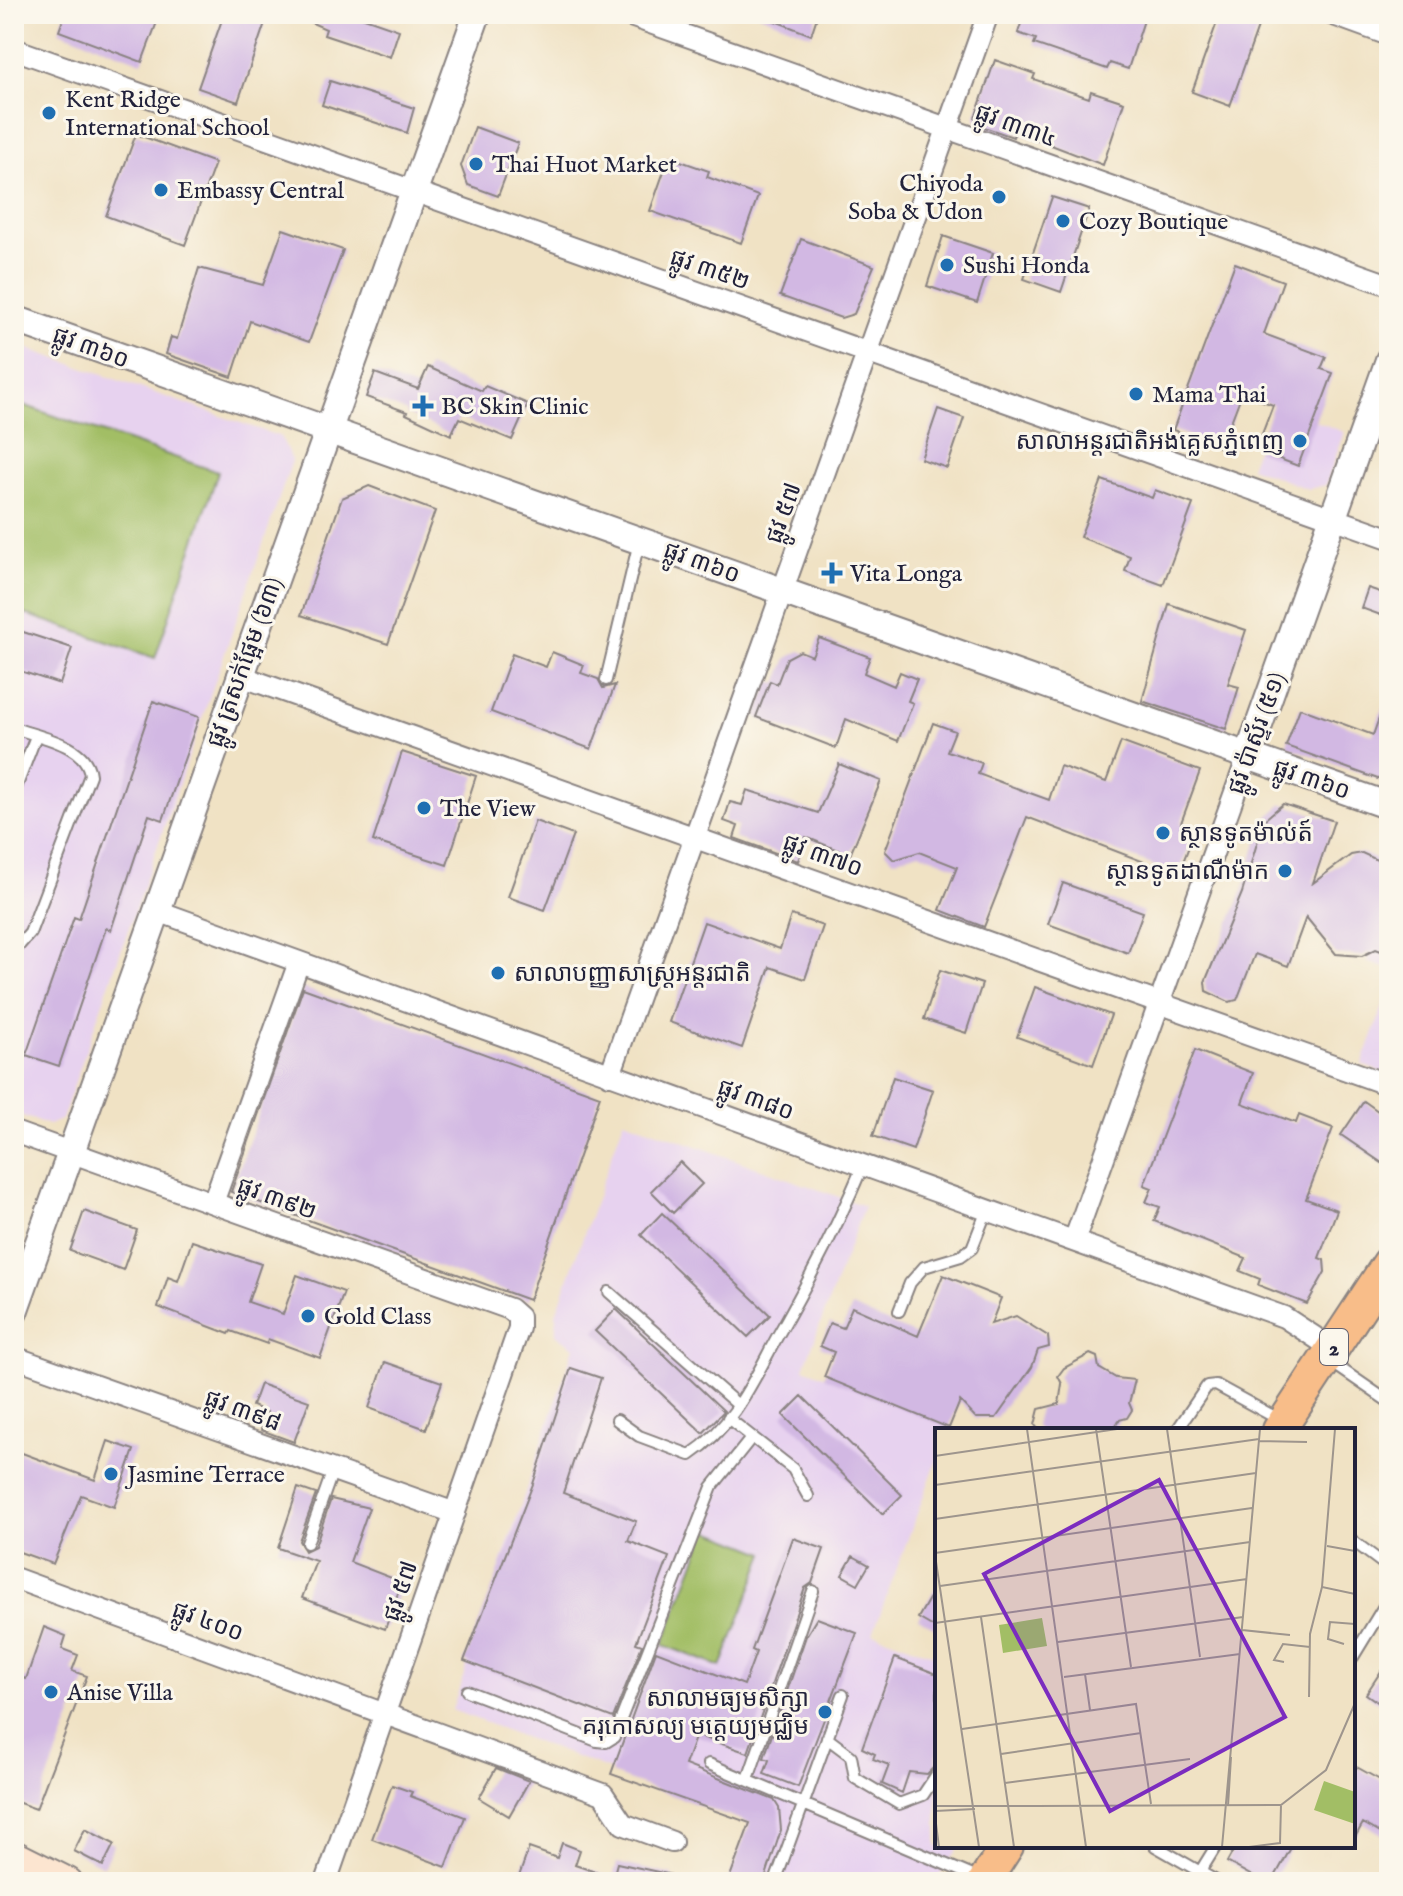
<svg xmlns="http://www.w3.org/2000/svg" width="1403" height="1896" viewBox="0 0 1403 1896" font-family="'IM FELL English','Noto Sans Khmer',serif">
<rect width="100%" height="100%" fill="#fbf7ec"/>
<filter id="ink" filterUnits="userSpaceOnUse"><feTurbulence type="fractalNoise" baseFrequency=".0125" numOctaves="2"/><feDisplacementMap in="SourceGraphic" scale="16" xChannelSelector="R" yChannelSelector="G"/><feConvolveMatrix kernelMatrix="1 2 1 2 8 2 1 2 1" color-interpolation-filters="sRGB"/></filter>
<filter id="wash" filterUnits="userSpaceOnUse"><feTurbulence type="fractalNoise" baseFrequency=".006" numOctaves="4" result="noise"/><feDisplacementMap in="SourceGraphic" scale="32" xChannelSelector="R" yChannelSelector="G"/><feGaussianBlur stdDeviation="1.8" result="paint"/><feColorMatrix in="noise" values="0 0 0 0 0 0 0 0 0 0 0 0 0 0 0 0 0 1.4 0 .05"/><feComposite in="paint" operator="in"/></filter>
<g filter="url(#wash)">
<rect width="100%" height="100%" fill="#f0e2c4"/>
<path fill="#e7d2ef" d="M14 344 281 437 292 461 62 1119 49 1125 14 1113Z
M1273 405 1344 432 1326 485 1308 489 1250 467Z
M1389 901V969L1367 962Z
M1389 990V1075L1362 1065Z
M624 1120 864 1206 804 1368 949 1428 937 1430V1460L873 1633 937 1656V1846H959L935 1882H728L750 1823 452 1710 574 1347 556 1334V1314Z"/>
<path fill="#a2be65" stroke="#627050" stroke-width="2" d="M14 402 218 472 155 658 14 610Z
M707 1530 765 1553 721 1667 663 1645Z"/>
<g id="blocks">
<path fill="#d2b8e3" d="M65 14H160L142 62 59 31Z
M224 14H268L238 102 198 88Z
M292 14H353L399 30 390 57 324 35 326 29Z
M757 14H818L811 35Z
M1024 14H1146L1128 69 1110 63 1107 69 1034 44 1036 39 1018 33Z
M1220 14 1258 27 1230 106 1192 92Z
M995 60 1035 74 1033 79 1089 98 1091 91 1124 102 1103 165 1015 131 1013 137 984 127 975 118Z
M330 81 414 108 407 133 322 105Z
M475 127 518 143 498 196 468 185 461 166Z
M136 134 215 163 185 245 106 216Z
M669 157 709 171 707 177 758 196 741 243 650 211Z
M1052 197 1089 209 1061 292 1024 279Z
M283 229 343 250 309 342 250 321 232 377 166 354 171 337 177 339 199 268 263 285Z
M943 236 993 253 977 303 927 286Z
M801 239 874 266 854 314 841 318 780 296Z
M1235 263 1283 281 1264 334 1326 357 1321 369 1333 373 1298 466 1256 450 1273 405 1242 393 1221 448 1173 430Z
M428 367 482 391 485 386 528 404 512 440 459 418 451 435 406 414 407 412 366 397 375 373 418 389Z
M938 409 964 418 947 468 921 459Z
M1102 480 1152 498 1155 490 1193 504 1163 585 1125 571 1130 556 1080 537Z
M369 486 435 511 388 644 301 615 342 498Z
M1368 588 1389 595V618L1361 608Z
M1169 604 1246 630 1228 684 1239 687 1226 729 1142 701Z
M14 629 72 648 60 684 14 669Z
M819 638 870 657 864 673 894 686 900 672 917 679 908 701 913 703 898 741 846 719 836 748 756 717 770 681 777 684 787 658 800 651 812 656Z
M552 652 584 665 581 673 598 679 603 688 615 685 591 749 491 712 512 654 546 667Z
M1387 696 1389 783 1286 746 1300 708 1373 735Z
M153 701 199 717 163 820 149 815 111 930 106 928 59 1066 26 1055 74 917 79 919Z
M933 723 955 731 947 751 982 763 978 774 1049 800 1060 766 1106 782 1121 742 1200 771 1181 823 1196 828 1178 875 1027 817 984 927 940 910 957 867 919 852 894 860 885 851Z
M402 752 476 776 447 865 373 841Z
M839 764 881 781 850 855 806 837 798 861 734 838 738 826 724 821 730 802 742 805 747 790 818 813Z
M1283 804 1334 821 1313 883 1351 855 1362 853 1386 864 1389 868V954L1376 949 1362 956 1336 954 1306 917 1288 966 1255 954 1237 1000 1229 1002 1206 991 1205 982 1242 893 1264 820Z
M535 821 573 835 545 910 508 897Z
M1063 883 1143 912 1128 953 1048 924Z
M791 915 823 926 805 979 770 967 742 1048 669 1022 704 922 780 949Z
M940 970 982 984 966 1033 924 1019Z
M1035 987 1111 1015 1093 1065 1017 1037Z
M303 988 600 1096 529 1300 231 1192Z
M1195 1050 1253 1073 1242 1103 1296 1123 1299 1115 1333 1128 1306 1199 1337 1210 1319 1258 1324 1260 1325 1272 1307 1304 1258 1285 1260 1279 1240 1271 1246 1258 1154 1221 1160 1207 1146 1202 1152 1188 1144 1185Z
M893 1077 933 1090 913 1150 873 1136Z
M1364 1101 1389 1119V1152L1382 1163 1341 1135Z
M680 1162 702 1184 673 1213 651 1191Z
M84 1211 137 1230 123 1270 70 1251Z
M662 1213 770 1315 748 1337 641 1235Z
M192 1241 261 1264 248 1302 283 1314 297 1275 344 1292 320 1358 268 1339 267 1344 231 1331 229 1334 158 1307 168 1277 178 1281Z
M943 1275 1001 1298 991 1324 1016 1316 1048 1336 1049 1347 1038 1350 1032 1367 996 1418H976L960 1401 949 1428 824 1377 834 1352 820 1346 830 1323 843 1328 852 1307 918 1336Z
M616 1309 724 1411 703 1433 595 1331Z
M1090 1354 1097 1357 1099 1368 1116 1378 1135 1380 1129 1403 1132 1410 1127 1418 1119 1420 1113 1430H1039L1035 1425 1039 1409 1059 1404 1062 1384 1058 1376 1064 1368Z
M385 1362 442 1382 426 1429 369 1408Z
M571 1368 601 1378 563 1493 636 1521 628 1541 669 1557 636 1643 642 1645 613 1718 464 1661 533 1484Z
M260 1384 309 1401 294 1442 261 1430 267 1412 252 1406Z
M802 1396 902 1495 883 1514 783 1415Z
M108 1441 134 1450 114 1507 81 1495 53 1564 14 1550V1450L95 1480Z
M298 1488 316 1494 299 1541 305 1551 315 1546 331 1499 369 1508 350 1562 402 1582 385 1629 302 1598 316 1561 278 1548Z
M793 1538 824 1549 812 1583 805 1588 748 1753 696 1735 685 1765 774 1800 779 1808 781 1830 764 1882H728L750 1823 611 1774 656 1651 744 1685 756 1652 752 1650Z
M853 1556 869 1565 858 1584 842 1575Z
M937 1585V1629L918 1618Z
M817 1618 857 1633 798 1787 764 1774 769 1760 764 1758 806 1636Z
M44 1627 66 1636 62 1649 78 1655 72 1671 87 1676 36 1809 14 1801V1675L26 1679Z
M895 1658 937 1674V1764L927 1774 909 1772 902 1793 882 1784 889 1765 873 1759 875 1754 862 1748Z
M1389 1659V1710L1366 1694Z
M1353 1765 1389 1785V1838L1363 1823 1353 1841Z
M496 1768 529 1781 509 1816 479 1798Z
M392 1785 412 1792 410 1796 465 1817 446 1867 372 1839Z
M85 1829 114 1844 103 1866 74 1851Z
M562 1843 580 1850 575 1865 613 1878 617 1863 672 1875 671 1882H517L529 1848 557 1858Z
M1236 1846H1292L1272 1882H1263L1227 1862Z"/>
</g>
</g>
<g filter="url(#ink)">
<use href="#blocks" fill-opacity="0" stroke="#898280" stroke-width="2"/>
<g fill="none" stroke-linecap="round" stroke-linejoin="round">
<defs>
<path id="service" d="M606 680 639 542
M14 728C39 737 87 744 90 775L30 933 14 951
M14 793 36 736
M609 1292 738 1405
M899 1311 910 1283 924 1267 961 1256 972 1248 987 1210
M1328 1360 1389 1402
M728 1418 793 1469 808 1496
M617 1420 639 1436 690 1455C734 1426 753 1381 777 1337 809 1281 838 1225 863 1165
M1177 1430 1207 1386 1216 1385 1282 1421
M1353 1541 1389 1568
M307 1543 333 1470
M1353 1657 1389 1598
M467 1691 597 1741 606 1742 614 1737 712 1487 752 1437
M827 1738 851 1756 855 1778 899 1804 923 1795 937 1774
M709 1764 980 1879
M748 1779 813 1591
M1155 1846 1218 1882
M1200 1872 1216 1846
M775 1882 843 1695"/>
<path id="minor" d="M625 14 1389 285
M1331 14 1389 35
M14 49 1389 538
M238 675 1389 1085
M155 910 1284 1317 1333 1349
M610 1075 988 14
M14 1132 510 1309 519 1317V1328L326 1882
M213 1203 299 962
M1074 1241 1248 756
M14 1357 455 1513
M14 1578 603 1794 623 1824 672 1842"/>
<path id="tertiary" d="M14 319 1389 806
M1248 756 1389 360
M14 1312 477 14"/>
<path id="secondary" d="M14 1855 68 1882"/>
<path id="primary" d="M1279 1430 1389 1263
M984 1882 1007 1846"/>
</defs>
<use href="#service" stroke="#898280" stroke-width="14"/>
<use href="#minor" stroke="#898280" stroke-width="24"/>
<use href="#tertiary" stroke="#898280" stroke-width="30"/>
<use href="#secondary" stroke="#898280" stroke-width="32"/>
<use href="#primary" stroke="#898280" stroke-width="36"/>
<use href="#service" stroke="#fff" stroke-width="10"/>
<use href="#minor" stroke="#fff" stroke-width="20"/>
<use href="#tertiary" stroke="#fff" stroke-width="26"/>
<use href="#secondary" stroke="#fce5d0" stroke-width="28"/>
<use href="#primary" stroke="#f8bd89" stroke-width="32"/>
</g>
</g>
<g fill="#1f6fb2" stroke="#fbf7ec" stroke-width="3">
<circle cx="49" cy="113" r="8"/>
<circle cx="476" cy="164" r="8"/>
<circle cx="161" cy="190" r="8"/>
<circle cx="999" cy="197" r="8"/>
<circle cx="1063" cy="221" r="8"/>
<circle cx="947" cy="265" r="8"/>
<circle cx="1136" cy="394" r="8"/>
<path d="M419 394h8v8h8v8h-8v8h-8v-8h-8v-8h8z"/>
<circle cx="1300" cy="441" r="8"/>
<path d="M828 561h8v8h8v8h-8v8h-8v-8h-8v-8h8z"/>
<circle cx="424" cy="808" r="8"/>
<circle cx="1163" cy="833" r="8"/>
<circle cx="1285" cy="871" r="8"/>
<circle cx="498" cy="973" r="8"/>
<circle cx="308" cy="1316" r="8"/>
<circle cx="111" cy="1474" r="8"/>
<circle cx="51" cy="1692" r="8"/>
<circle cx="825" cy="1712" r="8"/>
</g>
<g text-anchor="middle" stroke-width="6" stroke-linejoin="round" paint-order="stroke">
<rect fill="#fbf7ec" stroke="#636270" stroke-width="2" x="1320" y="1329" width="28" height="36" rx="6"/>
<g font-size="22" font-weight="bold" fill="#22223b">
<text x="1334" y="1355">2</text>
</g>
<g font-size="24" fill="#22223b" stroke="#fbf7ec" text-anchor="start">
<text x="65" y="107">Kent Ridge<tspan x="65" dy="28">International School</tspan></text>
<text x="492" y="172">Thai Huot Market</text>
<text x="983" y="191" text-anchor="end">Chiyoda<tspan x="983" dy="28">Soba &amp; Udon</tspan></text>
<text x="177" y="198">Embassy Central</text>
<text x="1079" y="229">Cozy Boutique</text>
<text x="963" y="273">Sushi Honda</text>
<text x="1152" y="402">Mama Thai</text>
<text x="441" y="414">BC Skin Clinic</text>
<text x="1284" y="449" text-anchor="end">សាលាអន្តរជាតិអង់គ្លេសភ្នំពេញ</text>
<text x="850" y="581">Vita Longa</text>
<text x="440" y="816">The View</text>
<text x="1179" y="841">ស្ថានទូតម៉ាល់ត៍</text>
<text x="1269" y="879" text-anchor="end">ស្ថានទូតដាណឺម៉ាក</text>
<text x="514" y="981">សាលាបញ្ញាសាស្ត្រអន្តរជាតិ</text>
<text x="324" y="1324">Gold Class</text>
<text x="127" y="1482">Jasmine Terrace</text>
<text x="67" y="1700">Anise Villa</text>
<text x="809" y="1706" text-anchor="end">សាលាមធ្យមសិក្សា<tspan x="809" dy="28">គរុកោសល្យ មត្តេយ្យមជ្ឈិម</tspan></text>
</g>
<g font-size="24" fill="#22223b" stroke="#fbf7ec">
<text transform="translate(1016 125) rotate(20)" y="8">ផ្លូវ ៣៣៤</text>
<text transform="translate(710 269) rotate(19)" y="8">ផ្លូវ ៣៥២</text>
<text transform="translate(91 347) rotate(20)" y="8">ផ្លូវ ៣៦០</text>
<text transform="translate(783 513) rotate(-70)" y="8">ផ្លូវ ៥៧</text>
<text transform="translate(702 562) rotate(20)" y="8">ផ្លូវ ៣៦០</text>
<text transform="translate(244 662) rotate(-70)" y="8">ផ្លូវ ត្រសក់ផ្អែម (៦៣)</text>
<text transform="translate(1256 733) rotate(-70)" y="8">ផ្លូវ ប៉ាស្ទ័រ (៥១)</text>
<text transform="translate(1312 779) rotate(19)" y="8">ផ្លូវ ៣៦០</text>
<text transform="translate(823 855) rotate(20)" y="8">ផ្លូវ ៣៧០</text>
<text transform="translate(756 1099) rotate(20)" y="8">ផ្លូវ ៣៨០</text>
<text transform="translate(277 1198) rotate(20)" y="8">ផ្លូវ ៣៩២</text>
<text transform="translate(243 1410) rotate(20)" y="8">ផ្លូវ ៣៩៨</text>
<text transform="translate(400 1591) rotate(-71)" y="8">ផ្លូវ ៥៧</text>
<text transform="translate(208 1621) rotate(20)" y="8">ផ្លូវ ៤០០</text>
</g>
</g>
<g transform="translate(935 1428)">
<rect width="420" height="420" fill="#f0e2c4"/>
<path d="M107 190 112 218 68 225 64 197ZM389 353 420 364V396L379 382Z" fill="#a2be65"/>
<path fill="none" stroke="#9e958d" stroke-width="2" d="M92 1 151 419M161 1 196 239M232 1 265 229M400 1 387 159 420 166M324 13 372 14M0 28 182 1M0 57 324 11M0 91 321 45M392 118 420 123M0 125 317 80M0 127 44 419M5 158 315 114M46 189 79 419M0 195 312 151M307 202 355 207M123 214 308 189M409 216 393 211 395 194 420 196M349 234 339 232 348 216 375 219M150 246 155 282M129 249 305 226M374 269 375 206 387 159M27 301 201 276 216 376M66 326 206 305M70 355 255 331M0 378H101M101 378 346 377 391 342 420 275M293 378 296 329M0 383 40 381M0 388 4 419M287 419 325 1M314 419 345 415 346 377"/>
<path fill="#7b2cbf" fill-opacity="0.15" stroke="#7b2cbf" stroke-width="4" d="M224 52 350 289 175 383 49 146Z"/>
<rect width="420" height="420" fill="none" stroke="#22223b" stroke-width="4"/>
</g>
<rect width="1403" height="1896" fill="none" stroke="#fbf7ec" stroke-width="48"/>
</svg>
